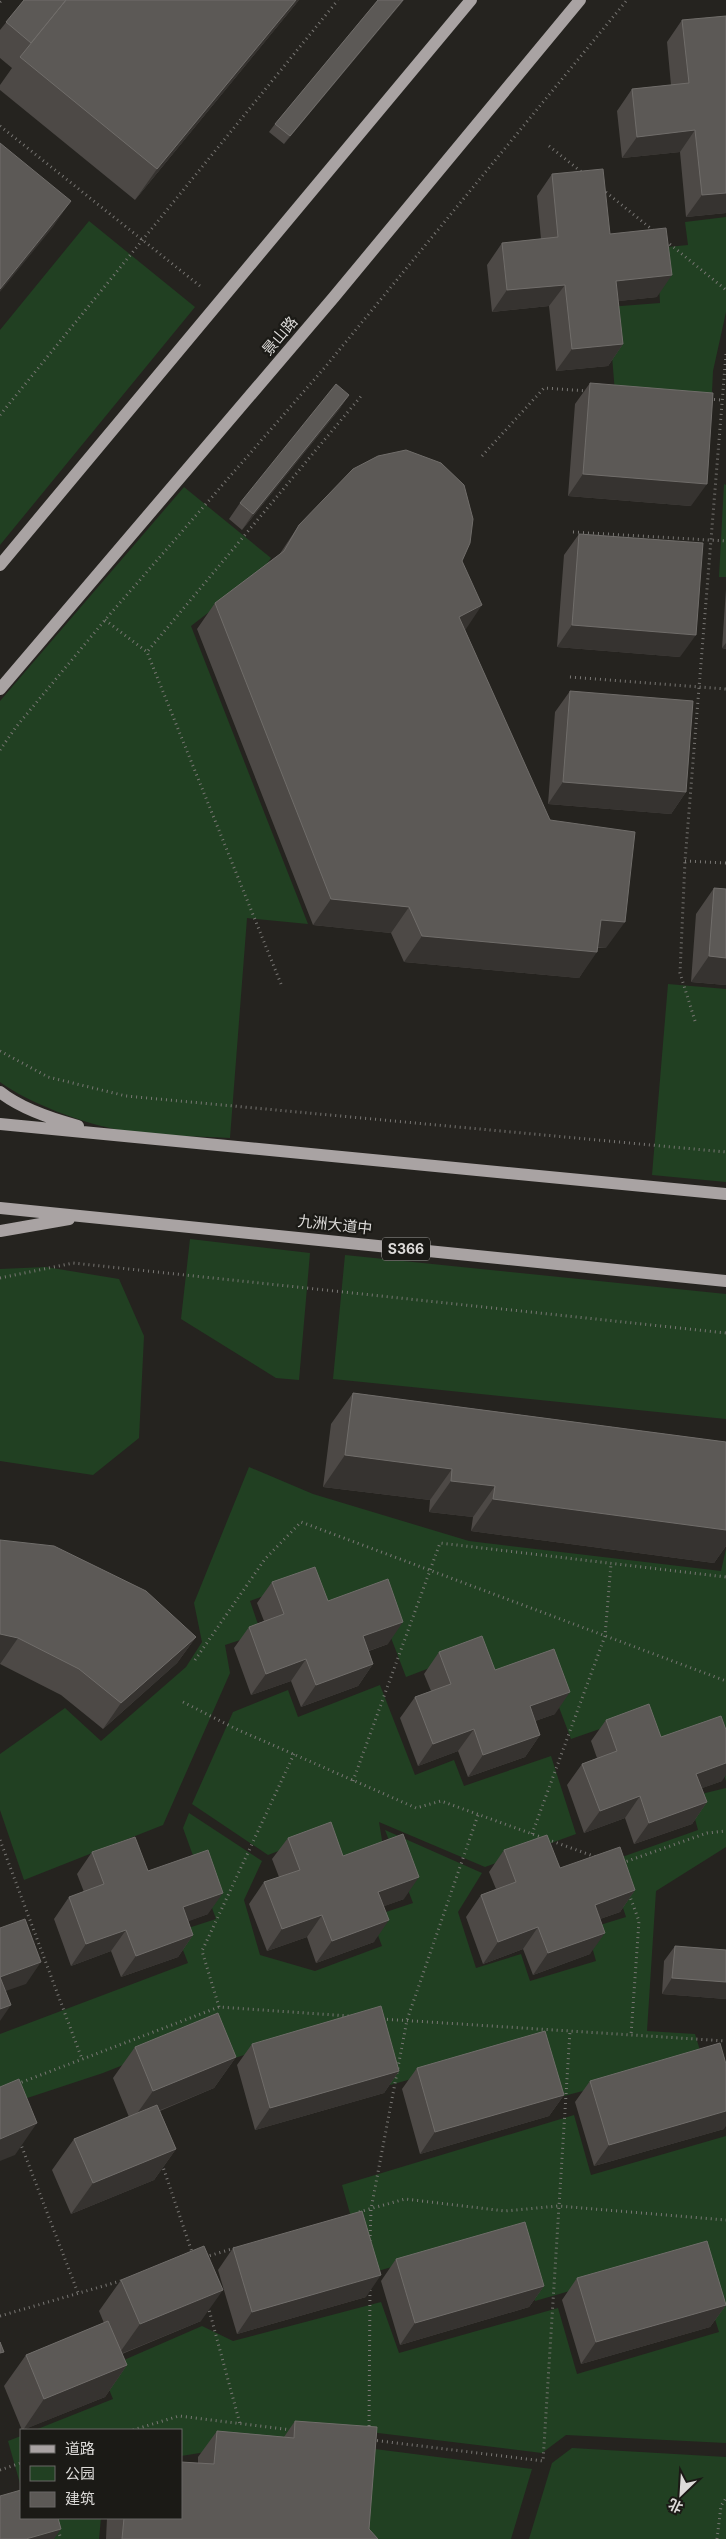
<svg xmlns="http://www.w3.org/2000/svg" width="726" height="2539" viewBox="0 0 726 2539" font-family="Inter,'Noto Sans SC',sans-serif">
<rect width="100%" height="100%" fill="#25231f"/>
<path fill="#214022" d="M726 217V312L713 371 711 413 616 405 608 307 660 303 657 248 688 245 685 222Z
M89 221 195 307 0 545V330Z
M724 484 726 485V577H719Z
M184 487 271 558 262 571 191 626 308 924 247 918 230 1138C194 1136 156 1136 120 1130 85 1124 28 1103 0 1082V701Z
M668 984 726 989V1182L652 1175Z
M190 1239 310 1253 299 1380 276 1378 181 1319Z
M345 1255 726 1294V1419L333 1379Z
M46 1267 119 1279 144 1336 139 1438 93 1475 0 1461V1269Z
M249 1467 313 1494 469 1541 721 1571 726 1549V1781L710 1731 649 1752 637 1716 571 1739 543 1665 484 1685 474 1651 406 1677 375 1596 315 1616 302 1582 250 1601 261 1633 225 1645 230 1673 163 1825 24 1880 0 1810V1754L65 1708 101 1741 186 1667 202 1642 194 1603Z
M380 1685 415 1775 454 1760 464 1786 551 1756 576 1834 485 1867 379 1822 384 1852 333 1871 320 1835 268 1855 192 1804 233 1712 288 1690 298 1717Z
M726 1788V1847L656 1891 647 2031 695 2034 703 2060 552 2099 536 2044 390 2085 370 2015 213 2065 199 2035 103 2073 0 2107V2034L188 1963 176 1932 216 1919 183 1828 189 1813 262 1861 244 1900 260 1955 315 1971 382 1946 371 1917 413 1903 385 1830 482 1873 458 1912 476 1968 521 1954 530 1981 596 1961 587 1929 626 1917 608 1862 698 1830 689 1797Z
M574 2115 591 2175 726 2136V2443L566 2435 542 2453 370 2432 275 2441 181 2456V2430H35L113 2399 101 2370 202 2326 233 2341 381 2302 399 2353 558 2308 577 2374 719 2332 695 2255 535 2301 516 2232 367 2274 342 2185Z
M21 2436V2487L8 2441Z
M367 2448 532 2469 511 2539H358Z
M572 2448 726 2457V2539H529L552 2463Z
M30 2518H101L99 2539H37Z"/>
<g fill="none" stroke-linecap="round" stroke-linejoin="round">
<path stroke="#787673" stroke-width="3" stroke-dasharray="1 4" stroke-linecap="butt" d="M0 2 2 0
M0 126 200 286
M549 146 584 174
M602 189 654 231
M666 241 726 290
M709 399 721 400
M0 415 338 0
M482 456 544 388 588 391
M573 532 726 541
M105 620 147 652
M570 677 726 689
M0 750 16 727 105 620 326 366 627 0
M685 861 726 863
M281 984 147 652 362 395
M695 1021 680 973 685 861 726 354
M0 1051 48 1077 126 1096 726 1152
M0 1278 73 1263 726 1333
M195 1660 265 1559 301 1522 726 1681
M183 1702 234 1728 416 1808 441 1801 596 1857
M353 1781 440 1543 726 1577
M532 1834 605 1636 611 1564
M0 1840 82 2059
M622 1863 707 1833 726 1831
M629 1894 639 1921 631 2035
M219 2007 202 1951 294 1754
M382 2019 726 2041
M17 2084 219 2007 349 2016
M20 2142 78 2293
M162 2164 193 2255
M359 2212 405 2199 505 2211 558 2206 726 2220
M370 2241 371 2209 407 2020 478 1815
M205 2257 235 2248
M208 2306 240 2424
M0 2316 124 2280
M133 2430 179 2416 292 2430
M369 2431 370 2287
M372 2440 543 2461 570 2031
M0 2470 21 2463
M58 2530 61 2539
M717 2539 721 2506 726 2498"/>
<path stroke="#a9a3a3" stroke-width="12" d="M0 565 471 0
M0 689 334 297 580 0
M0 1092C21 1109 52 1119 78 1126
M0 1124 726 1194
M0 1208 726 1281
M0 1231 69 1219"/>
</g>
<path fill="#4d4946" d="M24 0H299L135 200 0 90V85L12 68 0 58V30Z
M378 0H404L284 144 269 132 275 124Z
M726 16V213L686 217 680 152 622 158 617 111 632 89 671 85 667 42 682 20Z
M552 174 657 297 618 301 623 344 608 366 556 371 549 306 492 312 487 265 502 243 541 239 537 196Z
M590 383 691 506 568 496 575 404Z
M349 395 338 411 242 530 229 519 240 503Z
M299 525 462 561 465 630 606 948H598L579 978 404 962 391 933 313 925 197 629 215 603 279 555Z
M579 534 680 657 557 647 564 555Z
M726 589V649L722 648Z
M570 691 686 792 671 814 548 804 555 712Z
M714 888 726 889V985L691 982 696 914Z
M353 1393 726 1442V1546L714 1563 471 1531 473 1517 429 1512 430 1500 323 1487 331 1424Z
M0 1540 196 1637 177 1663 103 1729 61 1695 0 1664Z
M272 1582 328 1601 388 1644 369 1651 373 1664 358 1686 301 1707 291 1681 251 1695 234 1648 249 1627 264 1621 257 1603Z
M439 1652 495 1670 555 1714 535 1721 540 1735 525 1757 468 1777 458 1751 418 1766 400 1718 415 1697 431 1691 424 1674Z
M606 1720 661 1737 722 1781 702 1788 707 1802 692 1824 634 1844 625 1818 584 1833 567 1785 582 1764 597 1758 591 1741Z
M288 1838 343 1856 404 1899 384 1906 374 1942 316 1963 307 1937 267 1951 249 1904 264 1882 279 1877 272 1859Z
M504 1850 560 1868 635 1890 620 1912 600 1919 590 1954 533 1975 523 1949 483 1964 466 1917 481 1895 496 1889 489 1872Z
M92 1852 148 1871 208 1914 188 1921 193 1935 178 1957 121 1977 111 1951 71 1966 54 1919 69 1897 84 1892 77 1874Z
M675 1946 726 1950V1999L662 1994 664 1961Z
M252 2044 399 2071 384 2093 255 2130 237 2065Z
M135 2047 236 2057 214 2088 160 2111 176 2149 154 2180 71 2214 52 2170 74 2139 129 2117 113 2078Z
M417 2068 564 2095 549 2116 420 2154 402 2089Z
M590 2081 724 2129 594 2166 575 2102Z
M233 2248 366 2297 237 2334 218 2270Z
M396 2259 544 2286 529 2307 400 2345 381 2281Z
M577 2278 726 2305 710 2327 581 2364 562 2300Z
M121 2280 201 2321 122 2354 127 2365 105 2397 22 2430 4 2386 26 2355 104 2323 99 2311Z
M295 2421 369 2529 378 2539H106L107 2518H181L198 2463V2457L217 2431 284 2437Z"/>
<path fill="#363330" d="M296 0H299L135 200 157 169Z
M403 0H404L284 144 290 136Z
M695 130 680 152 622 158 637 137Z
M726 193V213L686 217 702 195Z
M71 201 53 227 0 292V289Z
M672 275 657 297 601 303 616 281Z
M565 285 549 306 492 312 507 290Z
M623 344 608 366 556 371 572 349Z
M349 395 338 411 242 530 253 514Z
M583 474 707 484 691 506 568 496Z
M482 605 464 632 459 617Z
M572 625 696 635 680 657 557 647Z
M726 643V649L722 648Z
M563 782 686 792 671 814 548 804Z
M331 899 409 907 391 933 313 925Z
M601 920 625 922 606 948 582 946Z
M422 936 597 952 579 978 404 962Z
M709 956 726 958V985L691 982Z
M345 1455 452 1469 430 1500 323 1487Z
M451 1481 495 1486 473 1517 429 1512Z
M493 1499 726 1527V1546L714 1563 471 1531Z
M403 1622 388 1644 348 1658 363 1636Z
M0 1634 18 1638 0 1664Z
M196 1637 177 1663 103 1729 121 1703Z
M306 1659 291 1681 251 1695 266 1674Z
M373 1664 358 1686 301 1707 316 1685Z
M570 1692 555 1714 515 1728 530 1706Z
M474 1729 458 1751 418 1766 433 1744Z
M540 1735 525 1757 468 1777 483 1755Z
M726 1763V1775L722 1781 681 1796 696 1774Z
M640 1796 625 1818 584 1833 600 1811Z
M707 1802 692 1824 634 1844 649 1823Z
M419 1877 404 1899 363 1914 378 1892Z
M635 1890 620 1912 580 1926 595 1905Z
M223 1893 208 1914 168 1929 183 1907Z
M322 1915 307 1937 267 1951 282 1929Z
M389 1920 374 1942 316 1963 332 1941Z
M538 1927 523 1949 483 1964 498 1942Z
M126 1930 111 1951 71 1966 86 1944Z
M605 1933 590 1954 533 1975 548 1953Z
M193 1935 178 1957 121 1977 136 1956Z
M41 1962 26 1984 0 1993V1977Z
M672 1978 726 1982V1999L662 1994Z
M11 2005 0 2021V2009Z
M236 2057 214 2088 131 2122 153 2091Z
M399 2071 384 2093 255 2130 270 2108Z
M564 2095 549 2116 420 2154 435 2132Z
M726 2111V2126L724 2129 594 2166 609 2145Z
M37 2123 15 2155 0 2161V2139Z
M176 2149 154 2180 71 2214 93 2183Z
M381 2275 366 2297 237 2334 252 2312Z
M544 2286 529 2307 400 2345 415 2323Z
M223 2290 201 2321 118 2355 140 2324Z
M726 2305 710 2327 581 2364 596 2342Z
M127 2365 105 2397 23 2430 44 2399Z
M61 2529 54 2539H26Z"/>
<path fill="#5c5956" stroke="#706d6a" d="M24 0H66L31 43 6 22Z
M66 0H296L157 169 20 57Z
M378 0H403L290 136 275 124Z
M726 16V193L702 195 695 130 637 137 632 89 689 83 682 20Z
M0 143 71 201 0 289Z
M603 169 610 234 666 228 672 275 616 281 623 344 572 349 565 285 507 290 502 243 558 237 552 174Z
M590 383 713 393 707 484 583 474Z
M336 384 349 395 253 514 240 503Z
M406 450 441 463 464 485 473 519 470 543 462 561 482 605 459 617 550 820 635 832 625 922 601 920 597 952 422 936 409 907 331 899 215 603 284 551 299 525 353 469 378 456Z
M579 534 703 543 696 635 572 625Z
M570 691 693 701 686 792 563 782Z
M714 888 726 889V958L709 956Z
M353 1393 726 1442V1530L493 1499 495 1486 451 1481 452 1469 345 1455Z
M0 1540 54 1546 146 1591 196 1637 121 1703 79 1669 18 1638 0 1634Z
M315 1567 328 1601 388 1579 403 1622 363 1636 373 1664 316 1685 306 1659 266 1674 249 1627 284 1614 272 1582Z
M482 1636 495 1670 554 1649 570 1692 530 1706 540 1735 483 1755 474 1729 433 1744 415 1697 451 1684 439 1652Z
M649 1704 661 1737 721 1716 726 1730V1763L696 1774 707 1802 649 1823 640 1796 600 1811 582 1764 617 1751 606 1720Z
M331 1822 343 1856 403 1834 419 1877 378 1892 389 1920 332 1941 322 1915 282 1929 264 1882 300 1870 288 1838Z
M547 1835 560 1868 620 1847 635 1890 595 1905 605 1933 548 1953 538 1927 498 1942 481 1895 516 1882 504 1850Z
M135 1837 148 1871 208 1850 223 1893 183 1907 193 1935 136 1956 126 1930 86 1944 69 1897 104 1884 92 1852Z
M25 1919 41 1962 0 1977 11 2005 0 2009V1928Z
M675 1946 726 1950V1982L672 1978Z
M381 2006 399 2071 270 2108 252 2044Z
M218 2013 236 2057 153 2091 135 2047Z
M545 2031 564 2095 435 2132 417 2068Z
M720 2043 726 2064V2111L609 2145 590 2081Z
M19 2079 37 2123 0 2139V2087Z
M157 2105 176 2149 93 2183 74 2139Z
M362 2211 381 2275 252 2312 233 2248Z
M525 2222 544 2286 415 2323 396 2259Z
M707 2241 726 2305 596 2342 577 2278Z
M204 2246 223 2290 140 2324 121 2280Z
M108 2321 127 2365 44 2399 26 2355Z
M0 2342 4 2352 0 2353Z
M295 2421 377 2427 369 2529 378 2539H122L124 2518H181V2462L214 2464 217 2431 294 2438Z
M21 2490V2518H58L61 2529 26 2539H0V2496Z"/>
<g text-anchor="middle" stroke-width="4.5" stroke-linejoin="round" paint-order="stroke">
<rect fill="#1b1a16" stroke="#a3a19e" stroke-width="1" x="382" y="1237.5" width="48" height="23" rx="4"/>
<g font-size="14" font-weight="bold" fill="#dddbd9">
<text x="406" y="1254">S366</text>
</g>
<g font-size="15" fill="#dddbd9" stroke="#1b1a16">
<text transform="translate(280 336) rotate(-50)" y="5">景山路</text>
<text transform="translate(335 1225) rotate(6)" y="5">九洲大道中</text>
</g>
</g>
<rect x="20" y="2429" width="162" height="90" fill="#1b1a16" stroke="#696764"/>
<rect x="30" y="2445" width="25" height="8" fill="#a9a3a3" stroke="#696764"/>
<text x="65" y="2454" font-size="15" fill="#dddbd9">道路</text>
<rect x="30" y="2466" width="25" height="15" fill="#214022" stroke="#696764"/>
<text x="65" y="2479" font-size="15" fill="#dddbd9">公园</text>
<rect x="30" y="2492" width="25" height="15" fill="#5c5956" stroke="#696764"/>
<text x="65" y="2504" font-size="15" fill="#dddbd9">建筑</text>
<g transform="translate(681 2494) rotate(205)" stroke="#1b1a16" stroke-width="4" paint-order="stroke">
<path d="M0-4L9 19L0 12L-9 19Z" fill="#dddbd9"/>
<text y="-8" font-size="14" font-weight="bold" text-anchor="middle" fill="#dddbd9">北</text>
</g>
</svg>
